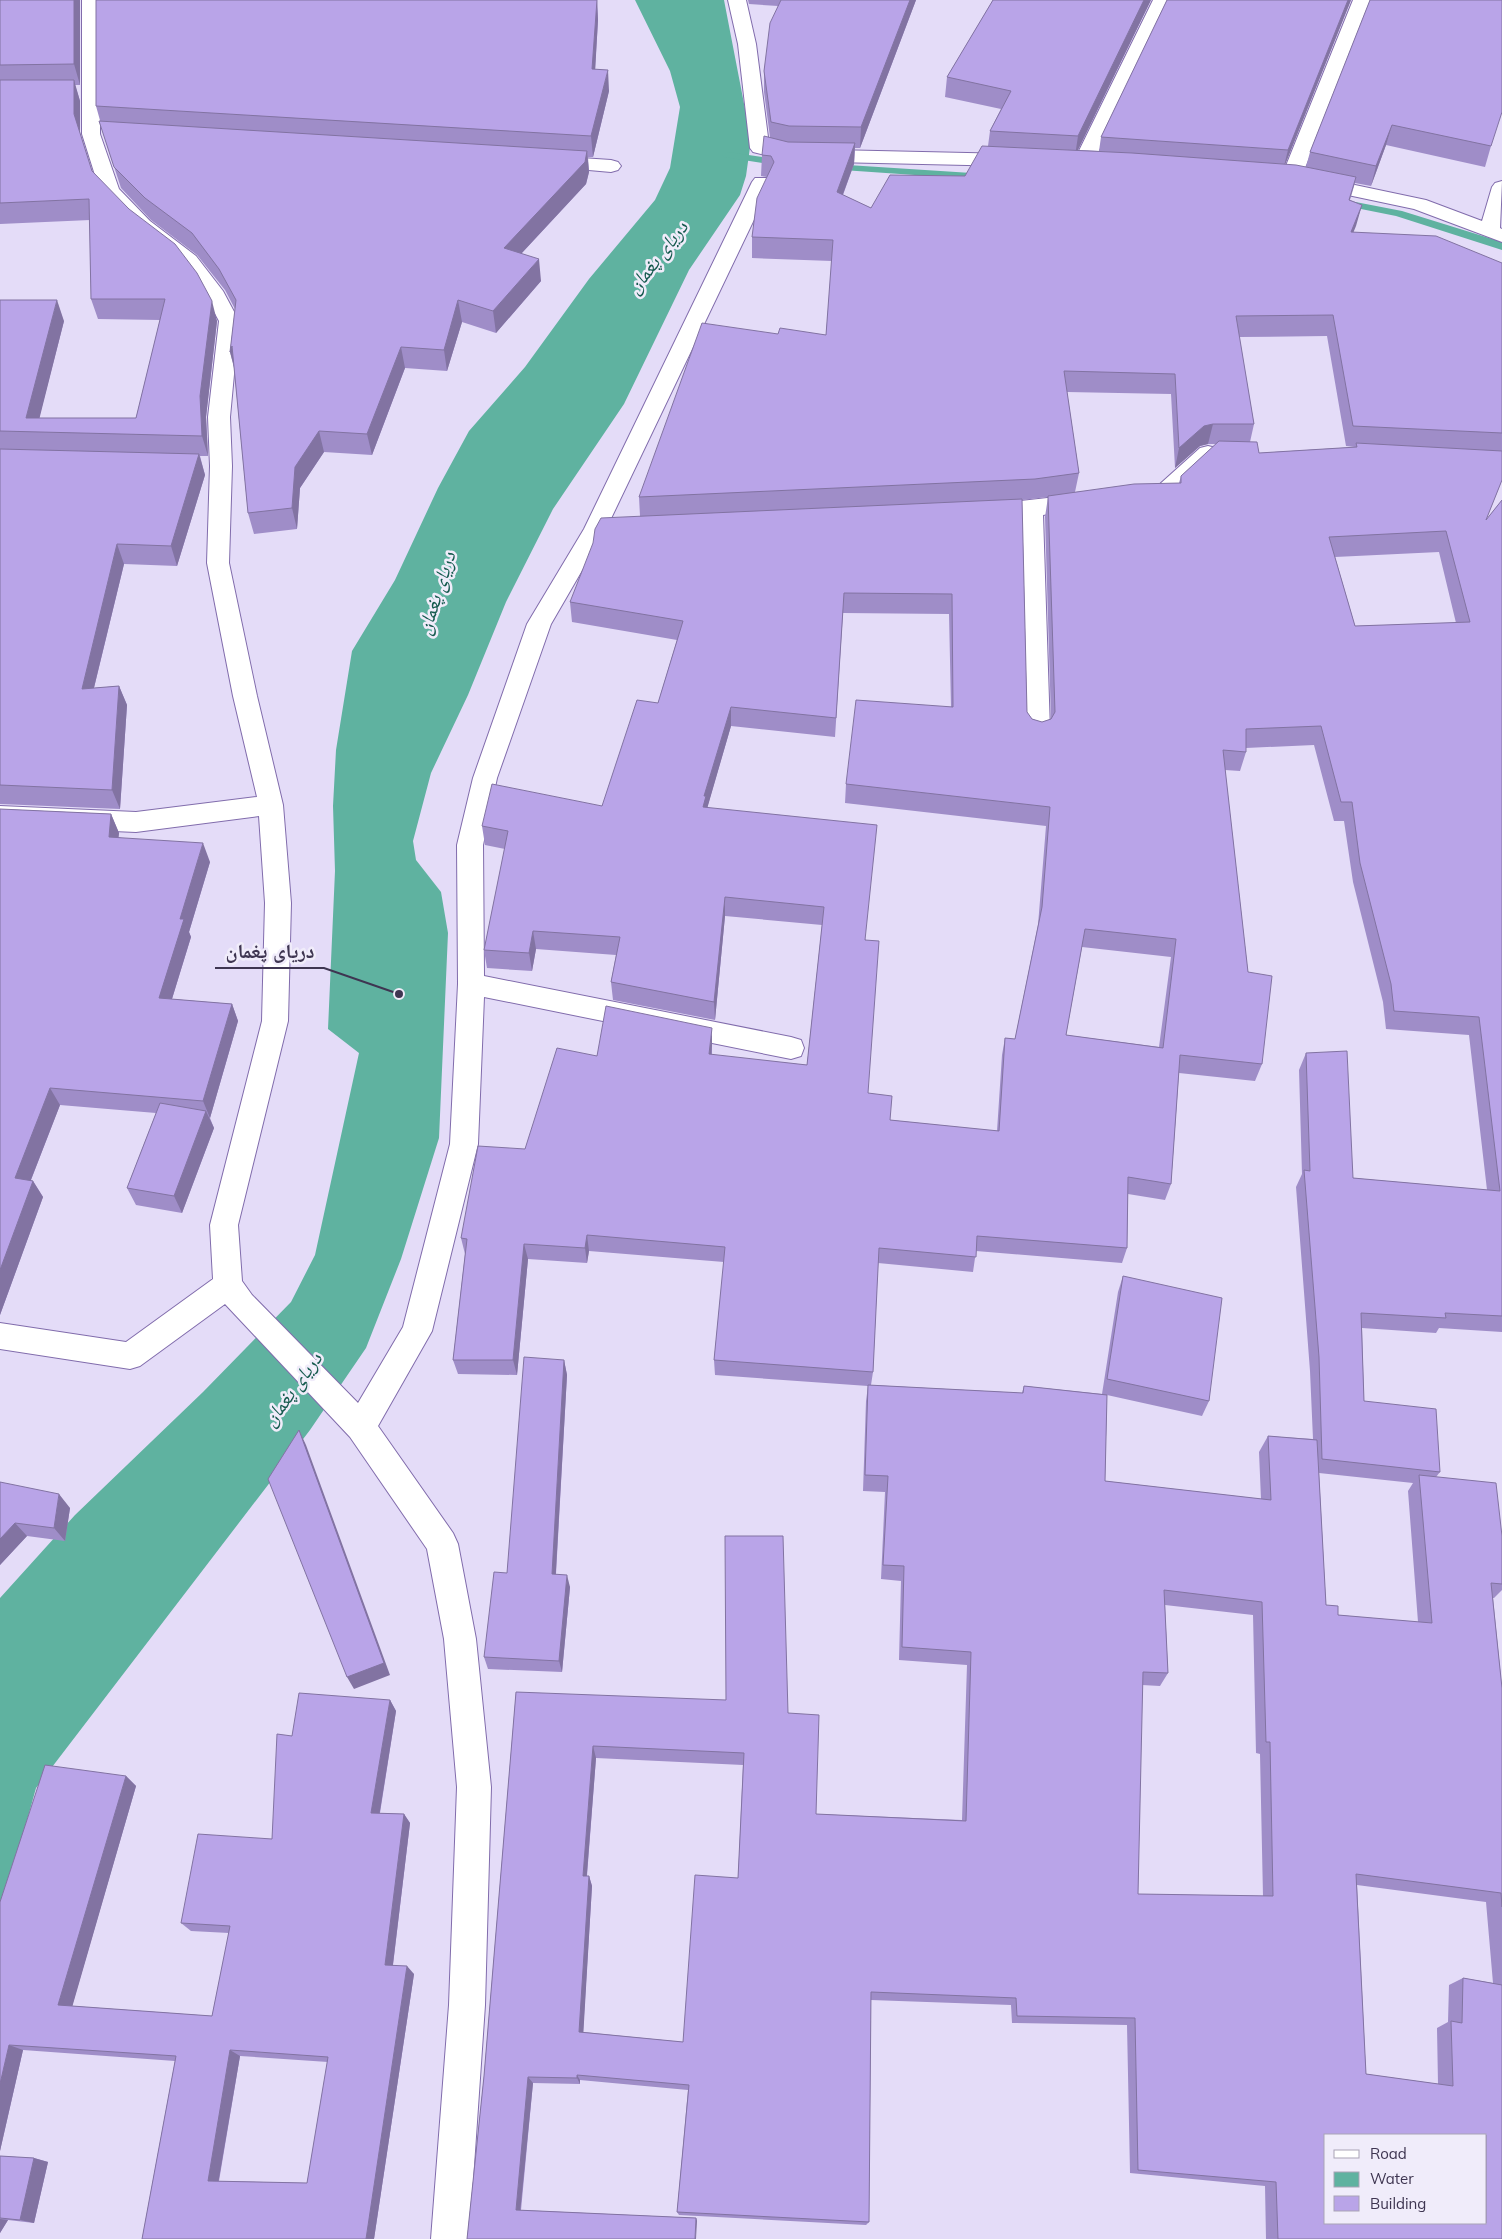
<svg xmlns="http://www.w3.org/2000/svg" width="1502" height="2239" viewBox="0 0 1502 2239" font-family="Mulish,'Noto Naskh Arabic',sans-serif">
<rect width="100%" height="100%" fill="#e4dcf8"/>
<path fill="#5fb2a0" d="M635 0H724L751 140 746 176 740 195 689 270 624 404 553 509 506 602 468 695 431 773 413 841 416 860 441 892 448 933 439 1138 401 1259 366 1348 310 1430 36 1788 0 1918V1598L75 1515 203 1392 291 1302 315 1255 359 1053 328 1029 335 871 333 806 336 750 352 651 395 580 438 488 469 431 525 367 589 279 655 200 670 168 680 107 670 71Z"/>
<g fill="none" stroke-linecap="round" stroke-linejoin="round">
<path fill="#5fb2a0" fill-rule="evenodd" d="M728 152 782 160 788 163 782 166 724 157 722 155Z
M832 164 987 174 993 177 987 180 828 169 826 167Z
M1340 199 1402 211 1502 242V250L1396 216 1336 204 1334 202Z"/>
<defs>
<path id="minor" d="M82 0H100V134L119 189 150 221 196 256 223 291 239 321 230 417 232 466 229 563 257 696 283 805 291 903 288 1021 238 1225 242 1281 252 1295 358 1403 403 1327 450 1144 458 984 457 845 473 778 527 624 584 529 752 182 755 178H769L772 182 606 529 551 624 497 778 483 845 484 976 791 1037 801 1040 804 1048 801 1056 791 1059 484 997 478 1144 432 1331 378 1426 453 1533 458 1544 476 1639 491 1787 485 2005 469 2239H431L449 2005 457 1787 444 1639 427 1549 350 1437 225 1304 140 1366 130 1369 0 1349V1323L126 1342 213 1279 210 1225 262 1021 265 903 259 816 136 832 0 826V806L136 812 257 797 233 696 207 563 210 466 208 417 219 321 204 293 182 264 136 229 100 191 82 134Z
M728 0H746L756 44 769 145 788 149 1012 154 1019 156 1022 160 1019 164 1012 166 788 161 753 152 750 148 738 44Z
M1153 0H1171L1092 165 1089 169H1075L1072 165Z
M1353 0H1371L1301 178 1298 182H1284L1281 178Z
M551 156 611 160 618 162 621 166 618 170 611 172 544 166 541 162 544 158Z
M1317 177 1426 200 1482 221 1492 187 1495 183 1502 181 1500 228 1502 229V242L1414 209 1310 187 1307 183 1310 179Z
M1208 446 1216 448 1219 453 1216 458C1192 480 1170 510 1133 499L1130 494 1133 489 1160 484 1200 448Z
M1083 494 1091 497 1094 502 1091 507 1043 515 1050 731 1047 737 1038 740 1029 737 1026 731 1021 517 984 519 976 516 973 511 976 506Z"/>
</defs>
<use href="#minor" stroke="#816cac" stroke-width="2"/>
<use href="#minor" fill="#fff" fill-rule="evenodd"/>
</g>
<path fill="#9f8dc8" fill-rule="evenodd" d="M0 0H80V85H75L80 101V133L92 171 217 321 206 417 208 456H200L205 475 177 566 124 564 94 688 119 686 127 705 120 809 0 804V300L64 321 39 418H136L160 320 98 319 91 299 90 220 0 224Z
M597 0 598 20 595 69 609 91 593 157H588L589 172 586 184 521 254 541 281 496 333 462 322 447 371 405 368 372 455 324 452 300 488 297 529 254 534 248 513 234 368 230 352 235 309 225 290 197 255 151 220 121 188 106 142 96 106Z
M748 0H916L860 148H855L854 164 843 195 871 208 965 176 988 146 990 131 1001 109 945 97 947 77 993 0H1151L1078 150 1099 151 1101 137 1167 0H1351L1285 164 1306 167 1310 152 1370 0 1491 146 1485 167 1386 145 1371 186 1355 183 1350 200 1362 205 1353 232 1502 263V480L1486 520 1502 500V1332L1439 1328 1436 1333 1362 1328 1364 1401 1440 1472 1436 1477 1502 1536V1590L1494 1598H1493L1502 1688V2239H1266L1265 2186 1130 2173 1127 2025 1012 2023 1011 2005 871 2000 869 2222 866 2225 679 2215 677 2212 688 2090 580 2080V2084L533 2083 521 2210 696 2218 697 2221 467 2239 484 2076 516 1692 788 1713 816 1814 962 1820 967 1665 899 1660 901 1581 881 1579 885 1492 863 1491 866 1401 868 1386 715 1375 714 1360 724 1262 589 1251 587 1263 528 1259 517 1375 458 1374 453 1360 465 1254 461 1238 525 1149 597 1056 712 1045V1055L807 1065 822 925 725 916 715 1020 613 1000 611 982 616 955 536 949 532 971 487 968 484 950 505 849 485 845 482 826 602 806 658 703 677 640 572 622 570 602 640 516 639 497 778 334 826 335 832 261 752 258V237L767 177 761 176 762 155 770 137 764 92V71L778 6 749 4ZM1327 336 1346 446 1355 447 1259 453 1250 442 1254 424 1239 337ZM1067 392 1171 394 1175 468 1200 446 1208 444H1216L1181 476 1179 483 1075 492 1079 473ZM1048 497 1045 517 1051 719 1042 722 1032 719 1027 712 1022 500ZM1439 552 1456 623 1355 626 1335 557ZM843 613 949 614 951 707 846 784 845 803 1046 826 1038 925 1015 1039 1005 1038 1002 1055 997 1131 890 1120 868 1093 866 940 707 808 731 726 835 737ZM1314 745 1334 821H1344L1353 882 1383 1002 1386 1029 1469 1035 1487 1190 1353 1178 1306 1053 1299 1070 1302 1174 1296 1187 1310 1371 1313 1439 1268 1436 1259 1452 1261 1499 1105 1481 1107 1395 1202 1416 1209 1401 1123 1276 1118 1292 1102 1394 1024 1386 1022 1393 871 1385 873 1372 878 1263 973 1272 976 1251 1122 1263 1127 1248 1128 1194 1165 1200 1171 1184 1179 1073 1255 1081 1262 1064 1248 972 1225 770 1240 771 1246 752V748ZM1082 947 1171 957 1159 1047 1066 1035ZM1319 1473 1413 1483 1408 1491 1418 1622 1338 1615 1326 1605ZM1165 1605 1253 1615 1256 1753 1260 1754 1263 1896 1138 1894 1142 1685 1160 1686 1168 1673ZM596 1758 743 1765 738 1878 683 2042 583 2032 592 1886 589 1876H587ZM1357 1885 1486 1902 1493 1983 1463 1978 1449 1985 1448 2022 1437 2028 1438 2084 1366 2074Z
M0 809 111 814 119 833 118 837 210 862 189 932 191 937 172 999 232 1004 238 1021 210 1118 214 1128 182 1213 136 1205 127 1188 156 1113 60 1105 31 1180 33 1181 43 1197 0 1315Z
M564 1360 567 1375 556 1574 570 1587 562 1672 488 1669 484 1657 507 1573Z
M0 1482 70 1508 65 1541 27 1536 0 1565Z
M390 1700 396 1711 380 1813 404 1814 410 1823 393 1965 414 1974 374 2239H142L175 2061 23 2050 0 2151V1902L126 1776 136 1786 72 2006 212 2016 229 1933 191 1931 181 1923 272 1839 292 1736ZM240 2056 328 2062 307 2183 219 2181Z
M0 2156 34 2158 48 2162 34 2223 8 2220 0 2233Z"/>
<path fill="#8273a2" d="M74 0H80V85L74 64Z
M597 0 598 20 594 90 592 69Z
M910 0H916L860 148 861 127Z
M1144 0H1151L1075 156 1078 136Z
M1348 0H1351L1283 170 1288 150Z
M608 70 609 91 593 157 591 136Z
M74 80 80 101V135L74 114Z
M1392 125 1386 145 1371 186 1376 166Z
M855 143 854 164 836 213 837 192Z
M587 151 589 172 586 184 506 270 504 248Z
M1362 205 1356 226 1345 253 1351 232Z
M539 259 541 281 496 333 493 311Z
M57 300 64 321 36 432 26 418Z
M458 300 462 322 447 371 444 350Z
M212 301 217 321 206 417 208 456 202 436 200 396Z
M232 346 236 374 230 352Z
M401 347 405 368 372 455 367 434Z
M1213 424 1208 444 1200 446 1175 468 1179 448 1204 426Z
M319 431 324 452 300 488 297 529 292 508 295 467Z
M199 454 205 475 177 566 171 546Z
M117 544 124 564 89 708 82 689Z
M119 686 127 705 120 809 112 790Z
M731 707V726L707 809 703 807 704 796Z
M111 814 119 833 117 856 109 837Z
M203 843 210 862 189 932 191 937 167 1015 159 998 180 919Z
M725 897V916L715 1020 714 1002Z
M533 931 536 949 532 971 529 953Z
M232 1004 238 1021 210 1118 203 1101Z
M712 1028V1045L710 1072 709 1054Z
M50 1088 60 1105 25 1195 15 1178Z
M206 1111 214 1128 182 1213 174 1196Z
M33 1181 43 1197 0 1315V1270Z
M587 1235 589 1251 587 1263 585 1248Z
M524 1244 528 1259 517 1375 513 1360Z
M564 1360 567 1375 555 1587 552 1574Z
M299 1430 306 1445 390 1675 354 1689 347 1677Z
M59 1494 70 1508 65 1541 54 1528Z
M15 1523 27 1536 0 1565V1539Z
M567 1575 570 1587 562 1672 559 1661Z
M390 1700 396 1711 378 1823 371 1813Z
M593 1746 596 1758 586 1885 583 1876Z
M126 1776 136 1786 71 2011 58 2005Z
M404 1814 410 1823 392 1972 385 1965Z
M589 1876 592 1886 583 2039 579 2032Z
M407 1966 414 1974 374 2239H366Z
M9 2045 23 2050 0 2151V2084Z
M230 2050 240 2056 218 2184 208 2181Z
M577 2075 580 2080V2084L577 2078Z
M528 2077 533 2083 520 2213 516 2210Z
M34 2158 48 2162 34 2223 20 2220Z
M696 2218 697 2221 696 2239H695Z
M0 2219 8 2220 0 2233Z"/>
<path fill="#b9a4e8" stroke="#8273a2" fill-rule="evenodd" d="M0 0H74V64L0 65Z
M96 0H597L592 69 608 70 591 136 96 106Z
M781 0H910L861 127 789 126 771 122 764 71 770 23Z
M993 0H1144L1078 136 990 131 1011 91 947 77Z
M1167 0H1348L1288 150 1101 137Z
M1370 0H1502V112L1491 146 1392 125 1376 166 1310 152Z
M0 80H74V114L92 171 129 209 175 244 197 273 212 301 200 396 202 436 0 431V300H57L26 418H136L165 299H91L89 199 0 203Z
M99 121 587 151 585 162 504 248 539 259 493 311 458 300 444 350 401 347 367 434 319 431 295 467 292 508 248 513 232 346 230 352 236 300 219 269 192 233 145 198 114 167Z
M764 136 788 142 855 143 837 192 871 208 890 175 965 176 982 146 1132 153 1296 165 1356 177 1349 200 1362 205 1351 232 1436 236 1502 263V433L1353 426 1333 315 1236 316 1254 424H1213L1204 426 1179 448 1175 374 1064 371 1079 473 1035 479 639 497 702 323 778 334 780 328 826 335 833 240 752 237 757 198 774 162 771 156 762 155Z
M1219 441 1257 442 1259 453 1357 447 1356 443 1502 451V480L1486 520 1502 500V1316L1445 1313 1446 1318 1361 1313 1364 1401 1436 1409 1440 1472 1322 1459 1319 1357 1304 1170 1310 1171 1306 1053 1347 1051 1353 1178 1500 1191 1479 1017 1394 1011 1391 984 1360 863 1352 802H1341L1321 726 1246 729V752L1223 750 1248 972 1272 976 1262 1064 1180 1055 1171 1184 1128 1177 1127 1248 977 1236 976 1257 879 1248 873 1372 714 1360 725 1247 587 1235 585 1248 524 1244 513 1360H453L467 1239 461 1238 478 1146 525 1149 557 1048 597 1056 606 1006 712 1028 709 1054 807 1065 824 907 725 897 714 1002 611 982 620 937 533 931 529 953 484 950 508 831 482 826 492 784 602 806 637 700 658 703 683 621 570 602 593 543 595 529 601 518 1022 499 1027 712 1032 719 1042 722 1051 719 1055 712 1048 496 1134 484 1181 483V476ZM1446 531 1470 622 1355 626 1329 537ZM844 593 952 594 953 707 856 700 846 784 1050 807 1042 907 1015 1039 1005 1038 999 1131 890 1120 892 1096 868 1093 879 941 865 940 877 825 703 807 706 796H704L731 707 836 718ZM1085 929 1176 939 1163 1048 1066 1035Z
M0 449 199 454 171 546 117 544 82 689 119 686 112 790 0 785Z
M0 809 111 814 109 837 203 843 180 919H184L159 998 232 1004 203 1101 50 1088 15 1178 33 1181 0 1270Z
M160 1103 206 1111 174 1196 127 1188Z
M1123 1276 1222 1298 1209 1401 1107 1379Z
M524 1357 564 1360 552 1574 567 1575 559 1661 484 1657 494 1572 507 1573Z
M868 1385 1023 1393 1024 1386 1107 1395 1105 1481 1271 1500 1268 1436 1317 1440 1326 1605 1338 1606V1615L1432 1623 1419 1475 1496 1483 1502 1536V1584L1491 1583 1502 1688V1907L1501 1893 1356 1874 1366 2074 1453 2086 1451 2021 1462 2023 1463 1978 1502 1985V2239H1278L1276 2182 1138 2170 1135 2018 1017 2016 1016 1998 871 1992 869 2222 677 2212 689 2085 577 2075V2078L528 2077 516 2210 696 2218 695 2239H467L484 2076 516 1692 726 1700 725 1536H783L788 1713 819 1715 816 1814 966 1821 971 1652 902 1647 904 1566 883 1565 888 1476 865 1475ZM1164 1590 1262 1602 1266 1742H1270L1273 1896 1138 1894 1143 1672 1168 1673ZM593 1746 744 1753 738 1878 695 1875 683 2042 579 2032 589 1876H583ZM1326 2135H1486V2223H1326Z
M299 1430 384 1663 347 1677 268 1479Z
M0 1482 59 1494 54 1528 15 1523 0 1539Z
M299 1693 390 1700 371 1813 404 1814 385 1965 407 1966 366 2239H142L176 2056 9 2045 0 2084V1902L45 1765 126 1776 58 2005 212 2016 230 1926 181 1923 198 1834 272 1839 277 1734 292 1736ZM230 2050 328 2057 307 2183 208 2181Z
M0 2156 34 2158 20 2220 0 2218Z"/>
<g text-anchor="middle" stroke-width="5" stroke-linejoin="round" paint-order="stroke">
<g font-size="20" font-style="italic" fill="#155a4e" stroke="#f0ecfa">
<text transform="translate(657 257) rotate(-52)" y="7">دریای پغمان</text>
<text transform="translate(436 593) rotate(-72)" y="7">دریای پغمان</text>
<text transform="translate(292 1389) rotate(-54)" y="7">دریای پغمان</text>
</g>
</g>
<path fill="none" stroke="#3e3551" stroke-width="2" d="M399 994L324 968H215"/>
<circle fill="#3e3551" stroke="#f0ecfa" stroke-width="2" cx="399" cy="994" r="5"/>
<g font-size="20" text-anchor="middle" font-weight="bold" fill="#3e3551" stroke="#f0ecfa" stroke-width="5" stroke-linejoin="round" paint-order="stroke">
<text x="270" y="958">دریای پغمان</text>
</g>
<rect x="1324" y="2134" width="162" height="90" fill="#f0ecfa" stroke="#a9a3b6"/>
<rect x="1334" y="2150" width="25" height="8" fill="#ffffff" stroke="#a9a3b6"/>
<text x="1370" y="2159" font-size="15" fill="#3e3551">Road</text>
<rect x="1334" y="2172" width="25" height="15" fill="#5fb2a0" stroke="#a9a3b6"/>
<text x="1370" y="2184" font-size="15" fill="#3e3551">Water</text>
<rect x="1334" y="2196" width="25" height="15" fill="#b9a4e8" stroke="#a9a3b6"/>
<text x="1370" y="2209" font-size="15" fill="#3e3551">Building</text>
</svg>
